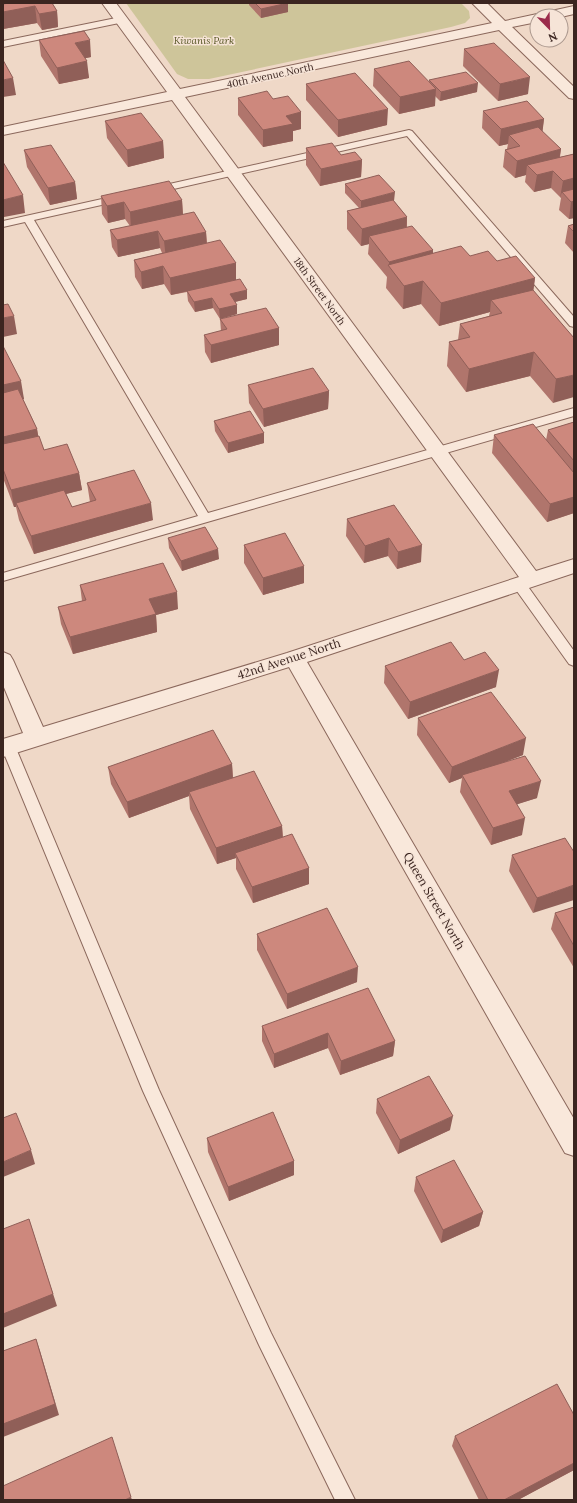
<svg xmlns="http://www.w3.org/2000/svg" width="577" height="1503" viewBox="0 0 577 1503" font-family="Lora,serif">
<rect width="100%" height="100%" fill="#efd8c7"/>
<path fill="#cec59a" d="M126 3H461L469 11 470 18 465 23 451 27 209 79H188L177 74Z"/>
<g fill="none" stroke-linecap="round" stroke-linejoin="round">
<defs>
<path id="service" d="M121 17 124 18 125 20 124 22 3 47V41Z
M409 130 412 131 574 317V327L570 326 407 136 156 193 151 190 156 187Z
M120 195 125 198 124 200 34 220 208 513 574 408V416L3 581V573L198 516 25 222 3 227V221Z
M519 579 524 581 574 651V666L569 664 514 587 513 584 514 581Z
M8 741 13 742 15 746 159 1090 271 1333 355 1500H335L259 1345 143 1091 3 751V742Z"/>
<path id="minor" d="M102 3H116L180 89 492 23 472 3H487L505 21 537 14 541 15 542 13 574 6V14L561 17 537 16V22L512 27 574 87V99L569 98 499 30 185 97 536 571 574 559V573L307 662 574 1119V1156L565 1153 289 667 3 757V739L23 733 3 685V652L10 655 13 660 43 727 287 653 519 577 172 100 3 135V127L167 92Z"/>
</defs>
<use href="#service" stroke="#8b685c" stroke-width="2"/>
<use href="#minor" stroke="#8b685c" stroke-width="2"/>
<use href="#service" fill="#f9e8db" fill-rule="evenodd"/>
<use href="#minor" fill="#f9e8db" fill-rule="evenodd"/>
</g>
<path fill="#b0756c" d="M3 3H52L57 11 58 27 42 30 37 23 3 29Z
M249 3H287L288 12 261 18 249 5Z
M39 40 91 57 85 58 89 78 59 84 41 56Z
M464 49 528 94 498 101 463 66Z
M374 69 429 82V80L477 92 440 101 435 96V106L399 114 373 86Z
M306 84 387 125 338 137 306 100Z
M238 98 273 99 301 112V129L293 131V141L263 147 238 115Z
M483 111 544 119 542 132 561 149 560 157 574 154V218L569 219 559 210 561 198 551 188 534 192 525 182 526 175 515 178 503 167 505 150 507 149 508 144 499 146 482 128Z
M105 121 163 141 164 158 128 167 107 138Z
M306 148 341 155 362 160 361 177 320 186 306 165Z
M24 150 75 182 77 199 50 205 27 167Z
M345 184 394 201 407 217V227L433 250V253L470 256 497 261 535 278 533 291 574 338 553 403 530 376 466 392 447 366 449 342 458 340 460 324 489 316 490 312 439 326 421 304 403 309 386 288 387 277 368 254 369 244 361 246 347 229V211L359 208 345 193Z
M101 196 182 200 183 215 206 232 207 243 236 263V280L247 299 235 302 237 314 220 319 213 308 195 312 188 301 187 292 171 295 164 284 142 289 135 277 134 260 162 253 160 248 118 257 112 247 110 230 130 226 125 219 108 223 102 214Z
M574 224V253L565 243 568 226Z
M220 319 279 328V345L211 363 205 352 204 335 221 331Z
M3 346 24 399H23L37 429 38 436 44 450 79 473 82 490 66 494 72 507 90 502 87 483 153 520 34 554 19 520 16 507H14L3 478Z
M248 385 329 391 328 409 264 427 249 403Z
M214 421 264 433V443L228 453 215 431Z
M574 422V513L547 522 492 453 494 435 546 440 548 430Z
M394 505 421 562 397 569 388 556 364 563 346 536 347 519Z
M168 538 219 559 182 571 169 548Z
M244 545 304 583 263 595 244 563Z
M80 585 178 609 156 615 157 632 73 654 61 624 58 607 82 601Z
M464 660 496 687 408 719 384 683 385 666Z
M418 718 523 755 505 762 537 798 517 804 522 835 491 845 460 792 462 778 449 783 417 735Z
M232 764 233 778 282 826 283 838 309 868V884L253 903 236 869V858L217 864 190 809 189 796 129 818 111 784 108 767Z
M565 838 533 913 509 871 512 855Z
M574 907V968L551 929 555 913Z
M257 934 357 982 287 1009 257 950Z
M262 1026 395 1041 393 1056 340 1075 328 1048 274 1068 262 1041Z
M377 1099 450 1130 398 1154 376 1113Z
M207 1138 294 1161V1175L229 1201 208 1152Z
M416 1177 483 1212 479 1226 441 1243 414 1191Z
M574 1415V1470L518 1500H479L452 1446 455 1436Z"/>
<path fill="#905f58" d="M288 3V12L261 18V9Z
M35 6 37 23 3 29V12Z
M57 11 58 27 42 30 39 14Z
M90 40 91 57 77 60 75 43Z
M87 61 89 78 59 84 57 68Z
M530 77 528 94 498 101 500 84Z
M13 78 16 95 3 97V80Z
M478 83 477 92 440 101 441 92Z
M436 89 435 106 399 114 400 97Z
M388 109 387 125 338 137V120Z
M301 112V129L293 131V141L263 147V130L286 116Z
M544 119 542 136 509 135 508 144 499 146 501 129Z
M163 141 164 158 128 167 127 150Z
M561 149 558 166 527 165 526 175 515 178 517 161Z
M362 160 361 177 320 186 321 169Z
M553 171 551 188 534 192 537 175Z
M574 178V195L562 192 560 198 563 181Z
M75 182 77 199 50 205 48 188Z
M395 192 394 201 361 210V201Z
M23 195 25 213 4 217 3 210V200Z
M182 200 183 217 131 229 130 212Z
M574 201V218L569 219 571 202Z
M124 202 125 219 108 223 107 206Z
M407 217 406 234 369 236V244L361 246 362 229Z
M158 231 160 248 118 257 117 240Z
M206 232 207 250 166 259 164 241Z
M433 250 432 268 389 267V262Z
M236 263V280L171 295 170 278Z
M163 266 164 284 142 289 141 272Z
M535 278 532 301 491 300 490 312 439 326 441 303Z
M423 281 421 304 403 309 404 286Z
M247 290V299L230 303V294Z
M212 298 213 308 195 312 194 302Z
M237 305V314L220 319 219 309Z
M14 316 17 334 3 337V318Z
M279 328V345L211 363V345Z
M534 352 530 376 466 392 469 369Z
M574 375V397L553 403 556 379Z
M21 381 24 399 3 404V385Z
M329 391 328 409 264 427 263 409Z
M37 429 40 446 3 455V437Z
M264 433V443L228 453V443Z
M79 473 82 490 17 506 16 503V507H14L11 490Z
M574 497V513L547 522 550 504Z
M151 503 153 520 34 554 31 536Z
M389 538 388 556 364 563 365 546Z
M422 545 421 562 397 569 398 552Z
M218 549 219 559 182 571 181 561Z
M304 566V583L263 595V578Z
M177 592 178 609 156 615 157 632 73 654 70 637 149 599Z
M499 670 496 687 408 719 410 702Z
M526 738 523 755 464 778 462 775V778L449 783 452 767Z
M232 764 233 781 189 792V796L129 818 127 802Z
M541 781 537 798 506 808 509 791Z
M525 818 522 835 491 845 493 828Z
M282 826 283 842 235 853 236 858 217 864 216 848Z
M309 868V884L253 903 252 887Z
M574 885V900L533 913 537 898Z
M358 967 357 982 287 1009V994Z
M328 1033V1048L274 1068V1054Z
M395 1041 393 1056 340 1075 341 1061Z
M453 1116 450 1130 398 1154 400 1140Z
M31 1150 35 1164 3 1177V1162Z
M294 1161V1175L229 1201 228 1187Z
M483 1212 479 1226 441 1243 443 1230Z
M29 1219 57 1306 3 1328V1314Z
M36 1339 40 1351 59 1415 3 1437V1424Z
M574 1463V1470L518 1500H504Z
M131 1497 132 1500H125Z"/>
<path fill="#cd887d" stroke="#905f58" d="M9 3H52L57 11 39 14 35 6 3 12V4Z
M255 3H288L261 9Z
M84 31 90 40 75 43 87 61 57 68 39 40Z
M494 43 530 77 500 84 464 49Z
M3 60 13 78 3 80Z
M409 61 436 89 400 97 374 69Z
M466 72 478 83 441 92 429 80Z
M355 73 388 109 338 120 306 84Z
M267 91 273 99 288 96 301 112 286 116 293 124 263 130 238 98Z
M527 101 544 119 501 129 483 111Z
M141 113 163 141 127 150 105 121Z
M538 127 561 149 517 161 505 150 520 146 509 135Z
M332 143 341 155 355 152 362 160 321 169 306 148Z
M51 145 75 182 48 188 24 150Z
M574 154V178L563 181 553 171 537 175 527 165Z
M3 162 23 195 3 200Z
M379 175 395 192 361 201 345 184Z
M169 181 182 200 130 212 124 202 107 206 101 196Z
M574 189V201L571 202 562 192Z
M393 200 407 217 362 229 347 211Z
M194 212 206 232 164 241 158 231 117 240 110 230Z
M574 224V232L568 226Z
M412 226 433 250 389 262 369 236Z
M220 240 236 263 170 278 163 266 141 272 134 260Z
M461 246 470 256 488 251 497 261 516 256 535 278 441 303 423 281 404 286 388 265Z
M240 279 247 290 230 294 237 305 219 309 212 298 194 302 187 291Z
M533 290 574 338V375L556 379 534 352 469 369 449 342 470 337 460 324 502 313 491 300Z
M8 304 14 316 3 318V305Z
M266 308 279 328 211 345 204 335 227 329 220 319Z
M3 346 21 381 3 385Z
M313 368 329 391 263 409 248 385Z
M18 389 37 429 3 437V393Z
M250 411 264 433 228 443 214 421Z
M574 422V461L548 430Z
M533 424 574 473V497L550 504 494 435Z
M39 436 44 450 67 444 79 473 11 490 3 469V444Z
M134 470 151 503 31 536 16 503 64 490 72 507 96 500 87 483Z
M394 505 422 545 398 552 389 538 365 546 347 519Z
M205 527 218 549 181 561 168 538Z
M285 533 304 566 263 578 244 545Z
M163 563 177 592 149 599 156 614 70 637 58 607 86 600 80 585Z
M451 642 464 660 485 652 499 670 410 702 385 666Z
M491 692 526 738 452 767 418 718Z
M213 730 232 764 127 802 108 767Z
M525 756 541 781 509 791 525 818 493 828 462 775Z
M254 771 282 826 216 848 189 792Z
M292 834 309 868 252 887 235 853Z
M565 838 574 852V885L537 898 512 855Z
M574 907V946L555 913Z
M327 908 358 967 287 994 257 934Z
M368 988 395 1041 341 1061 328 1033 274 1054 262 1026Z
M429 1076 453 1116 400 1140 377 1099Z
M273 1112 294 1161 228 1187 207 1138Z
M16 1113 31 1150 3 1162V1118Z
M454 1160 483 1212 443 1230 416 1177Z
M29 1219 53 1294 3 1314V1229Z
M36 1339 55 1404 3 1424V1351Z
M557 1384 574 1415V1463L504 1500H488L455 1436Z
M112 1437 131 1497 125 1500H3V1486Z"/>
<g text-anchor="middle" stroke-width="3" stroke-linejoin="round" paint-order="stroke">
<g font-size="10" font-style="italic" fill="#585726" stroke="#f6e4d7">
<text x="204" y="44">Kiwanis Park</text>
</g>
<g font-size="10" fill="#3b2520" stroke="#f6e4d7">
<text transform="translate(270 75) rotate(-12)" y="4">40th Avenue North</text>
<text transform="translate(320 291) rotate(54)" y="4">18th Street North</text>
</g>
<g font-size="12" fill="#3b2520" stroke="#f6e4d7">
<text transform="translate(289 659) rotate(-18)" y="4">42nd Avenue North</text>
<text transform="translate(434 901) rotate(60)" y="4">Queen Street North</text>
</g>
</g>
<rect width="577" height="1503" fill="none" stroke="#3b2520" stroke-width="8"/>
<g transform="translate(549 28) rotate(157)"><circle r="19" fill="#f6e4d7" stroke="#ab988e"/>
<path d="M0-3L7 15L0 10L-7 15Z" fill="#9b2b4b"/>
<text y="-6" font-size="11" font-weight="bold" text-anchor="middle" fill="#3b2520">N</text>
</g>
</svg>
